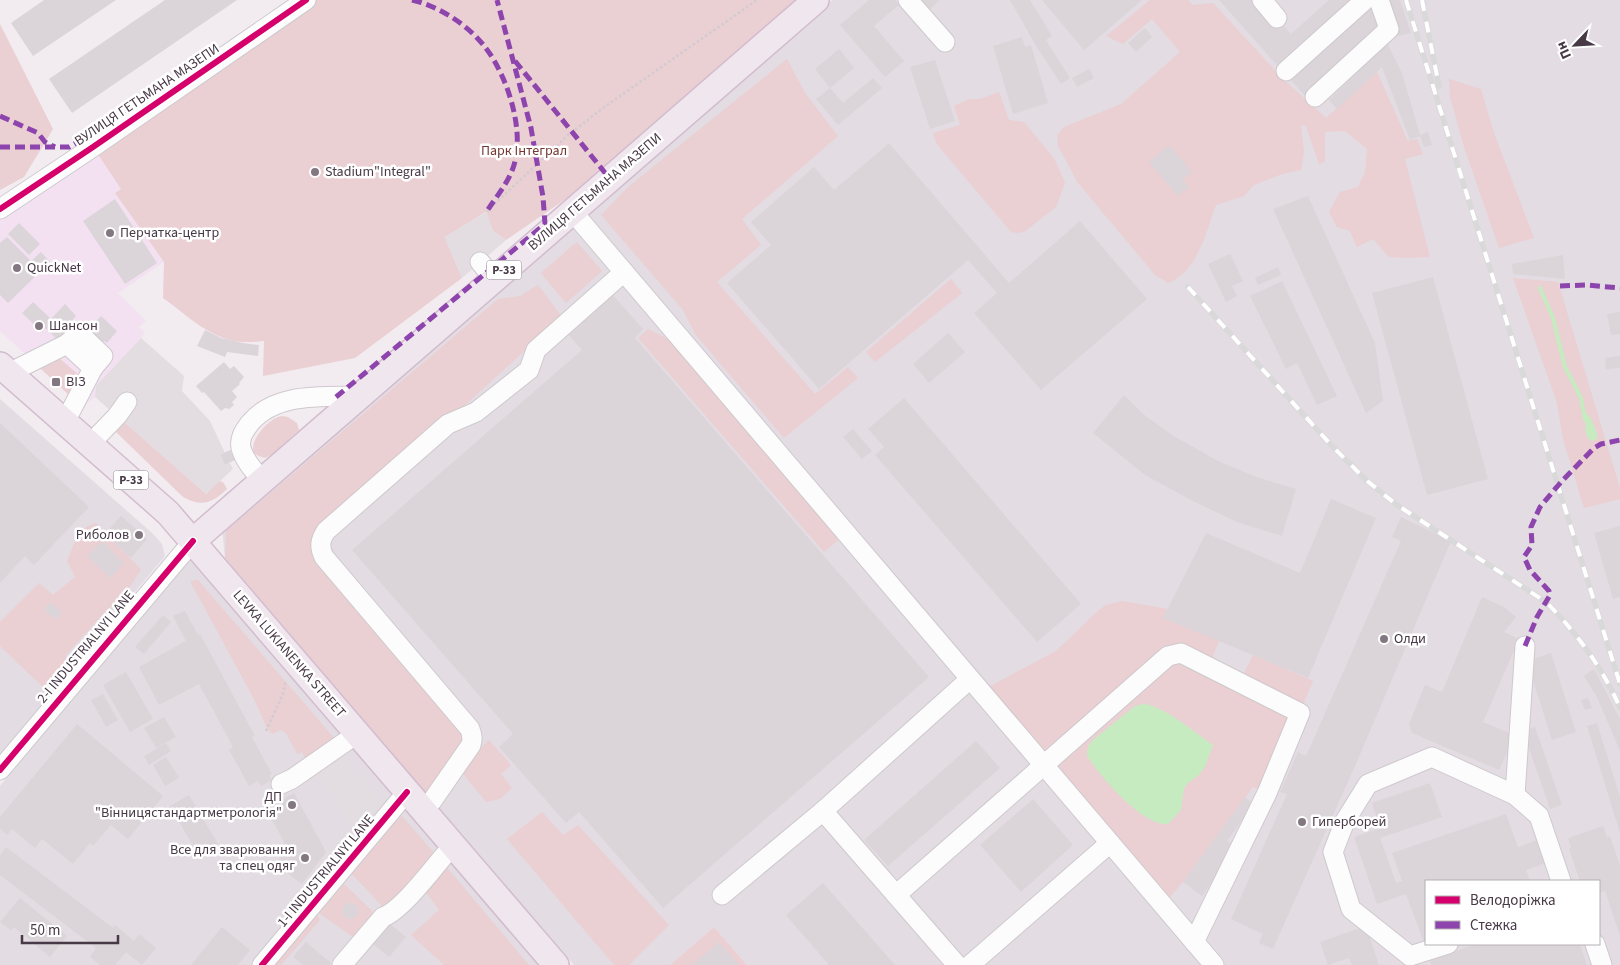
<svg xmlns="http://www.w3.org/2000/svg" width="1620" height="965" viewBox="0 0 1620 965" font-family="'Source Sans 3',sans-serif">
	<rect width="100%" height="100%" fill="#f2ecf1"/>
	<!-- commercial -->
	<polygon fill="#f3e1f2" points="93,147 121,189 115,193 164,262 118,293 146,321 139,327 145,333 97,386 95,397 83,407 0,331 0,209"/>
	<!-- industrial -->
	<g fill="#e3dce2" fill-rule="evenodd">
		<path d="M832,0H1620V965H747L714,927L670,965H574L225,558L222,528ZM1426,881H1599V944H1426Z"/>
		<polygon points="0,399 152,533 162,544 165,556 128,600 52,697 0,756"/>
		<polygon points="191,561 200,568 541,965 0,965 0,786 68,700 186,562"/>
	</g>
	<!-- green -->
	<g fill="#eacfd3">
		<path d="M306,0H806L605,172L506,240L493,231L486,212L445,237L462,278L355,358L263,376L264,341C258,342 251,342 245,342C213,342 187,315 163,298L164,262L115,193L121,189L93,147Z"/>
		<path d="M1150,0H1188L1192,5L1213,3L1284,80L1326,118L1377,72L1408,141L1417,139L1423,154L1405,159L1430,257L1407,258L1389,257L1373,239L1357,247L1350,231L1337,227L1329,212L1340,192L1358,187L1365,172L1367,149L1345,131L1325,132V162L1319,164L1306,126L1301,125L1304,152L1301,170L1282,174L1254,185L1244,196L1216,205C1206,232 1198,271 1168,283L1155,275L1078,183L1058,146L1057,135L1064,127L1121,104L1180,52L1152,19L1123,44L1106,36Z"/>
		<polygon points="0,24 53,129 24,177 0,190"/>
		<polygon points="787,59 805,93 838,136 742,219 761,245 717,282 815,394 848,367 858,378 784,438 695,334 683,310 601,215 629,186"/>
		<polygon points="1449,79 1481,89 1494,133 1534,238 1499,248 1464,147 1450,97"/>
		<polygon points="999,92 1009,120 1024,122 1054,158 1065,183 1056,207 1024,232 1018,233 1011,232 936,143 933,133 960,125 954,106 969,99 980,99"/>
		<polygon points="577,242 602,271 566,303 541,273"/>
		<polygon points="1513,278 1558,282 1620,488 1620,499 1584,508 1563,439 1557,403"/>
		<polygon points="951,279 962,293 875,362 866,352"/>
		<polygon points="538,285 562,317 326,531 320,544 470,729 432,801 225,558 226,531 498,299 520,296"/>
		<polygon points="648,329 678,344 843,536 824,552 638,338"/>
		<polygon points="58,357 81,377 71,397 39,367"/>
		<path d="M282,416L288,417L297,423L299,430C290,437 279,451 269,456C267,458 264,458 262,457C239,453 266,418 282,416Z"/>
		<path d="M121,419L206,494L219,481L223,482L227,489C211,504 202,507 183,497L115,431Z"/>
		<path d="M96,523C109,540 127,553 141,570L126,592L105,612L66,655L65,670L43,687L0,646V622L39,583L53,595L75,577L67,561C74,546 78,527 96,523Z"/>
		<polygon points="194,580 198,580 342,747 307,763 302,752 297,754 286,733 281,730 272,734 267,728 255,701 191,583 191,581"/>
		<polygon points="1122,601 1168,609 1219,641 1208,667 1240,682 1253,655 1313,681 1267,793 1253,787 1183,882 1163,905 981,691 1056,651 1099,610 1106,605"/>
		<polygon points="489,740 511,765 501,774 512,788 500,799 486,802 459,769"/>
		<polygon points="542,812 563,835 578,825 669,925 629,965 614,965 507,839"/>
		<polygon points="402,816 435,854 387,911 351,873 388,829"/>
		<polygon points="445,865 529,965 444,965 411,935 439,910 423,888"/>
		<polygon points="344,884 372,911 372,915 353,937 319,913"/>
		<polygon points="316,914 320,920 281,965 271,965"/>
		<polygon points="714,927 747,965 670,965"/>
	</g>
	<!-- parking -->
	<g fill="#e3dde2">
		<polygon points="487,212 493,231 506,240 462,278 444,237"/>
		<polygon points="141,338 184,376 182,391 210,421 225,453 220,455 225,465 230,463 233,469 206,494 95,397 96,386"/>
		<polygon points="340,753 382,801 354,835 317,768"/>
		<polygon points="336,847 345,854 313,890 305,883"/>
	</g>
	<!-- water -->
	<g fill="#c7ebc1">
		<path d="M1584,414H1588C1592,421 1598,431 1597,439L1591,441C1585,436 1585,429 1586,423L1582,419Z"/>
		<path d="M1142,704C1162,704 1195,733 1213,745L1205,767L1198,776L1189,782L1184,788L1181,810L1168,824C1143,827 1100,776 1087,756C1087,748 1088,745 1094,739L1135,706Z"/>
	</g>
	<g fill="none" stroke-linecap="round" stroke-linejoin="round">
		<!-- stream -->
		<polyline stroke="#c7ebc1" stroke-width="4" points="1540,288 1553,318 1565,367 1581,398 1584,414"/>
	</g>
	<!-- building -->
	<g fill="#dbd5da">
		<polygon points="44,0 116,0 33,56 11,23"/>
		<polygon points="165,0 237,0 72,113 49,79"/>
		<polygon points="869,0 895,0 899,5 874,26 904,61 885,77 840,25"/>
		<polygon points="915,0 940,0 926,13"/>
		<polygon points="1010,0 1030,0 1052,36 1046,40 1070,78 1061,84 1036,46"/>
		<polygon points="1042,0 1142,0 1084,50"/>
		<polygon points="1219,0 1253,0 1276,26 1280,22 1291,34 1329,0 1351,0 1277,65"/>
		<polygon points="1387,0 1400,0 1411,33 1399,36"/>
		<polygon points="1370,5 1386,25 1306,97 1291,80 1350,22"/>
		<polygon points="1145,28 1152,37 1136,52 1128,43"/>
		<polygon points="1022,37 1025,47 1031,45 1048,103 1013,114 993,46"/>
		<polygon points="1387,43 1402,73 1420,135 1428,132 1432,145 1424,147 1420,136 1410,140 1382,67 1337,109 1329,100"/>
		<polygon points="839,49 854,68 830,88 815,69"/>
		<polygon points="935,60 955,121 930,129 910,67"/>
		<polygon points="1089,69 1094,78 1077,87 1072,78"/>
		<polygon points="873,78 882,88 838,125 816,99 830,88 843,103"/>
		<polygon points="889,143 1009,283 1080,221 1147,299 1041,390 974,313 997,293 968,260 819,389 727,283 771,245 751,222 814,167 834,190"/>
		<polygon points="1169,145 1192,172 1182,180 1189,187 1178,196 1149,162"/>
		<polygon points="1308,196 1375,343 1383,401 1366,413 1273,209"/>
		<polygon points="115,199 157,263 125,284 83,221"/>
		<polygon points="19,223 40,244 29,255 8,234"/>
		<polygon points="7,237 31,261 41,252 50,262 8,303 0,295 0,243"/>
		<polygon points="1230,254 1243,281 1232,286 1237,296 1226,302 1208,264"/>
		<polygon points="1563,255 1565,279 1513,274 1512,264"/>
		<polygon points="1278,267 1281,275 1258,285 1255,278"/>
		<polygon points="1433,277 1488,479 1427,495 1372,293"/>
		<polygon points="1282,281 1337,396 1317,405 1297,363 1286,369 1250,296"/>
		<polygon points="611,293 643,329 635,338 929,677 663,908 579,812 566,823 499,747 513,734 352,550 582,350 567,333"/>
		<polygon points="33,302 51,319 65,304 76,316 71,322 74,324 67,332 70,334 54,340 56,338 45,328 42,332 22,313"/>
		<polygon points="1620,312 1620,334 1611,335 1607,314"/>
		<polygon points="101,316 117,331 107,343 104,341 80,368 69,358 93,331 90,328"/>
		<polygon points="205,330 221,338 243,343 259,345 258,356 227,352 225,357 197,346"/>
		<polygon points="948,333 965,352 929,383 913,364"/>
		<polygon points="1620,356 1620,368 1606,369 1605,358"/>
		<polygon points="224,362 230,369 234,366 244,377 239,383 240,384 232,391 237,397 232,402 234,405 229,409 225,408 221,411 204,392 202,393 196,386"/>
		<polygon points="1124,395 1143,414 1172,435 1218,461 1259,478 1296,489 1282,536 1237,522 1193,501 1145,475 1093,433"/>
		<polygon points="904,398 1081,604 1037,642 875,455 884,447 868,429"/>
		<polygon points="0,423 89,507 34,565 25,556 0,583"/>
		<polygon points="853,429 872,451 862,459 843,437"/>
		<polygon points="230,450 235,460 225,465 220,455"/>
		<polygon points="1331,499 1376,518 1308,678 1163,618 1206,533 1300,573"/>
		<polygon points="121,516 147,539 131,558 105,534"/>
		<polygon points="1401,517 1451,541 1359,757 1273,949 1259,943 1263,934 1231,919 1287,794 1280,792 1298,752 1306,756 1401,541 1392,537"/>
		<polygon points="1620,526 1620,597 1613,599 1594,533"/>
		<polygon points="102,541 124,563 110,578 87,556"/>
		<polygon points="1482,597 1504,607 1516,617 1504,632 1519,639 1483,722 1515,735 1499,770 1412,733 1409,724 1425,685 1442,692"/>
		<polygon points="51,602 62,613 55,620 44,609"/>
		<polygon points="185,611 198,635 200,634 255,736 252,737 272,774 269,775 272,780 261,786 258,781 249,786 229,750 233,747 199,684 159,705 139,667 186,641 173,616"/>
		<polygon points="163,615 171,622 144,654 135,647"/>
		<polygon points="1551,653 1576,732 1552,740 1527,661"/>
		<polygon points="1594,669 1620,719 1620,751 1597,697 1584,676"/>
		<polygon points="126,672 153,719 130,732 103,685"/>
		<polygon points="103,694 118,720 106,727 91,700"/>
		<polygon points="1588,698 1592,708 1585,710 1581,700"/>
		<polygon points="164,717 176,737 156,748 144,728"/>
		<polygon points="1597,723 1620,797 1620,833 1587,726"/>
		<polygon points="77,724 163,796 128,839 111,825 93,846 90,843 73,864 42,839 35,848 12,829 7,835 0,829 0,817"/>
		<polygon points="1535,727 1562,805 1550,809 1523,731"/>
		<polygon points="976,741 1000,768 888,866 864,840"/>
		<polygon points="166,743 171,751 149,765 144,756"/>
		<polygon points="166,757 179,778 165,786 153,765"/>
		<polygon points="1430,783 1442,817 1380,838 1396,883 1402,881 1392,853 1506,814 1518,847 1540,839 1548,862 1526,870 1530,881 1426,881 1426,942 1424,943 1406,894 1377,904 1354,837 1380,828 1372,803"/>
		<polygon points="294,793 326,852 302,884 275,864 287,848 266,808"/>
		<polygon points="189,795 218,844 199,856 170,806"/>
		<polygon points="1245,797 1254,804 1227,841 1237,848 1202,896 1183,882"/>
		<polygon points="1033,799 1073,845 1021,892 980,845"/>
		<polygon points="1603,826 1607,837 1610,836 1620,866 1620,936 1605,891 1599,893 1599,881 1580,881 1569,849 1571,848 1568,838"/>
		<polygon points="6,847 113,928 115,925 134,941 139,934 156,948 142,965 126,952 115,965 100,965 90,957 96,948 0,875 0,855"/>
		<polygon points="823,883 895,965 829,965 786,915"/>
		<polygon points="20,898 67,936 50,957 14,927 11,930 0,922"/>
		<circle cx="350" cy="911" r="8"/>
		<polygon points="389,923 406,937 389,957 372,943"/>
		<polygon points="1366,926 1379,965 1352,965 1349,958 1328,965 1320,942"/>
		<polygon points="222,927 250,950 238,965 191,965"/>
		<polygon points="306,942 331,963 329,965 303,965 293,957"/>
		<polygon points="719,942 739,965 692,965"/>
		<polygon points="1476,944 1580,944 1587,965 1431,965 1430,960"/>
	</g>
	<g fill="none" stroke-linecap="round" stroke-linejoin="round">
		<!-- minor casing -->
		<g stroke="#cec9cd" stroke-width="21">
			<g id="minor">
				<polyline points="908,0 945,42"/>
				<polyline points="1262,0 1277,18"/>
				<polyline points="1286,71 1365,0"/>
				<polyline points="1315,97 1389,29 1379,0"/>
				<polyline points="0,209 93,147 306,0"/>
				<polyline points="572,211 1214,965"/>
				<polyline points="480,262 494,279"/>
				<polyline points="67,344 79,333 103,356 93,368"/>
				<polyline points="9,373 67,344 93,368 65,422"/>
				<polyline points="90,444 117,416 127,402"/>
				<path d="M262,480C254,471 244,460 241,448C239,438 244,431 250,423C276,392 322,397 359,396"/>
				<polyline points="0,770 193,541"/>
				<polyline points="281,784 292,779 358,733"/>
				<polyline points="1515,795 1525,646"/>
				<path d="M422,809L432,801L471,745C473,739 472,735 470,729L324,557C319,547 320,540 326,531L448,424L476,412L529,370L536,350L624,272"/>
				<polyline points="823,811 957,965"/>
				<polyline points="722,895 823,811 970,679"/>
				<polyline points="896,895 1168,656 1181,653 1300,713 1267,793 1194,942"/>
				<polyline points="1448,944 1410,956 1351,909 1333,852 1345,821 1368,784 1432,757 1515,795 1539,816 1561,881"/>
				<polyline points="1595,944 1602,965"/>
				<polyline points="262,965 407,792"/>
				<path d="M342,965L383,917C403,910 438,862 453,845"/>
				<polyline points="970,965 1110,843"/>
			</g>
		</g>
		<!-- major casing -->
		<g stroke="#d2bcce" stroke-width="28">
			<g id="major">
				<polyline points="0,365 168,513 556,965"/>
				<polyline points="193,541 816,0"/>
			</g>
		</g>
		<!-- path -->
		<g stroke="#d2cbd1" stroke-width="2.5" stroke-dasharray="2.5 2.5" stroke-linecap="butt">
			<polyline points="487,211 567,136 603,108 757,0"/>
			<polyline points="266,731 283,694 286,680"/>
		</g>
		<!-- minor -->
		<use href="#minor" stroke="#fdfcfd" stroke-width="19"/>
		<!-- major -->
		<use href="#major" stroke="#f0e6ee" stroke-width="25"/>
		<!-- rail casing -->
		<g stroke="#dad9da" stroke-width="5.5">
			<g id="rail">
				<polyline points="1406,0 1620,684"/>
				<polyline points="1422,0 1439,86"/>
				<path d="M1188,287L1332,446L1366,480L1397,505L1546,602C1576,632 1603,668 1620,708"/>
			</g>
		</g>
		<!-- rail -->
		<use href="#rail" stroke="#fff" stroke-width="4" stroke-dasharray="11" stroke-linecap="butt"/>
		<!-- quiet -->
		<g stroke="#8e44ad" stroke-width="5" stroke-dasharray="10 5" stroke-linecap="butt">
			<path d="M412,0C439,6 468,25 485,47C507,75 525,130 514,165C509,182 496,197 487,211"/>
			<polyline points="515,61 610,179"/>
			<polyline points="0,116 38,133 45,142 55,147"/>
			<polyline points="0,147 69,147 88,136"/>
			<polyline points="1560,286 1586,285 1620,288"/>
			<polyline points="336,397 545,224 543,197 531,128 497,0"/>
			<polyline points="1525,646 1537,617 1550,595 1549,591 1530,570 1524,557 1532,545 1531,527 1540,507 1561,482 1594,448 1601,444 1620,440"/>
		</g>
		<!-- cycleway casing -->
		<g stroke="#fff" stroke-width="9">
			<g id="cycleway">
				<polyline points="0,209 93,147 306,0"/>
				<polyline points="0,770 193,541"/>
				<polyline points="262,965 407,792"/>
			</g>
		</g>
		<!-- cycleway -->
		<use href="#cycleway" stroke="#d6006c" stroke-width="6"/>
	</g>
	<!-- markers -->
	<g fill="#837882" stroke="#fff" stroke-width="2">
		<circle cx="315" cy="172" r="5"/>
		<circle cx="110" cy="233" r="5"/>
		<circle cx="17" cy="268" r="5"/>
		<circle cx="39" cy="326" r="5"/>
		<rect x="51" y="377" width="10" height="10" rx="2.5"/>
		<circle cx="139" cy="535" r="5"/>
		<circle cx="1384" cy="639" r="5"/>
		<circle cx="292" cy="805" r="5"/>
		<circle cx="1302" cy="822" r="5"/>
		<circle cx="305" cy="858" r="5"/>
	</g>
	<g text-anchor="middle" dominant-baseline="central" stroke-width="5" stroke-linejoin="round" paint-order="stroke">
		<!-- shield labels -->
		<g fill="#fff" stroke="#7e747e" stroke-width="1">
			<rect x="486.5" y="260.5" width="35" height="19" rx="4"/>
			<rect x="113.5" y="470.5" width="35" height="19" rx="4"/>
		</g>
		<g font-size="12" font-weight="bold" fill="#473946">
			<text x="504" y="270">Р-33</text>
			<text x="131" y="480">Р-33</text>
		</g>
		<!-- street labels -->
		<g font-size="14" fill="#473946" stroke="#fff">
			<text transform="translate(147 95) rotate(-34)">ВУЛИЦЯ ГЕТЬМАНА МАЗЕПИ</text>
			<text transform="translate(595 192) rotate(-41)">ВУЛИЦЯ ГЕТЬМАНА МАЗЕПИ</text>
			<text transform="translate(86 647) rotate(-50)">2-I INDUSTRIALNYI LANE</text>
			<text transform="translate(289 654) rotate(49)">LEVKA LUKIANENKA STREET</text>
			<text transform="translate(326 871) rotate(-50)">1-I INDUSTRIALNYI LANE</text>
		</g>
		<!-- park labels -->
		<g font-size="14" fill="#743731" stroke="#fff">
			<text x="524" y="151">Парк Інтеграл</text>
		</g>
		<!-- poi labels -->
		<g font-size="14" fill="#473946" stroke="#fff" text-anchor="start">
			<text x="325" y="172">Stadium"Integral"</text>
			<text x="120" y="233">Перчатка-центр</text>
			<text x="27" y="268">QuickNet</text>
			<text x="49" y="326">Шансон</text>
			<text x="66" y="382">ВІЗ</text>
			<text x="129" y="535" text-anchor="end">Риболов</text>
			<text x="1394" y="639">Олди</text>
			<text x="282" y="797" text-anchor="end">ДП<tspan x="282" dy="16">"Вінницястандартметрологія"</tspan></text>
			<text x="1312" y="822">Гиперборей</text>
			<text x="295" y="850" text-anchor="end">Все для зварювання<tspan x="295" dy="16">та спец одяг</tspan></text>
		</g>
	</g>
	<!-- legend -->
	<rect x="1425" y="880" width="175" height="65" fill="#ffffff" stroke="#b5b0b5"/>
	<rect x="1435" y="896" width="25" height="8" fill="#d6006c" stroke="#b5b0b5"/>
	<text x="1470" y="905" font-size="15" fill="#473946">Велодоріжка</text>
	<rect x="1435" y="921" width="25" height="8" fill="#8e44ad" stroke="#b5b0b5"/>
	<text x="1470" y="930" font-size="15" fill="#473946">Стежка</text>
	<!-- north arrow -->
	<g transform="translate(1575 45) rotate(245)" stroke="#ffffff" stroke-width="4" paint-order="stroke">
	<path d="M0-4L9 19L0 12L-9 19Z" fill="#473946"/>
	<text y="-8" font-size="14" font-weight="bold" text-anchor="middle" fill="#473946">Пн</text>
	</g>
	<!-- scale -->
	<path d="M22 935v8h96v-8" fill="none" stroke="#473946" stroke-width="2.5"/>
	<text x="30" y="935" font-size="15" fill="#473946" stroke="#ffffff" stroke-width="4" paint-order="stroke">50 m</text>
</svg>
